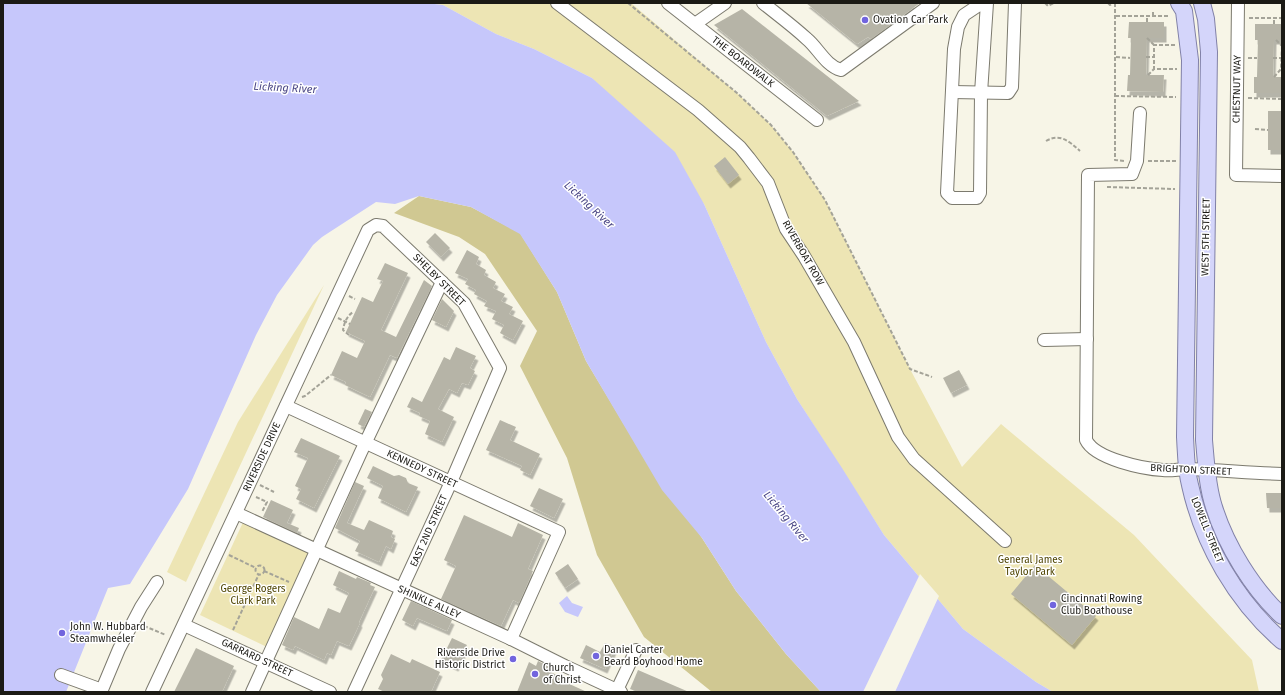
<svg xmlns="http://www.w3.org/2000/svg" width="1285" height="695" viewBox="0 0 1285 695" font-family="'Fira Sans',sans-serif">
	<defs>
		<filter id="shadow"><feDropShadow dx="2.5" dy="4.5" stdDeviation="0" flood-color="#0004"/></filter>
	</defs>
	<rect width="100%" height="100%" fill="#f7f5e7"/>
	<!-- green -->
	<g fill="#ede5b4">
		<polygon points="426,3 631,3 737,93 771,125 793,152 825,200 910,369 962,467 1001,424 1134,535 1252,660 1259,692 1053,692 1036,682 963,629 884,535 797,399 766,342 704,204 592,78 534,49 496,34 443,5"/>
		<polygon points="324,285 186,582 167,572 238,422"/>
		<polygon points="245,518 316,550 271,649 200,615"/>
	</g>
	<!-- forest -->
	<polygon fill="#d0c892" points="419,196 471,207 520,233 557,292 586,361 625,426 702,538 736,591 786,654 821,692 712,692 644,637 597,555 567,458 520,366 537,331 485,254 459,237 394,213"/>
	<!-- water -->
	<g fill="#c6c7fb">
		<polygon points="3,3 426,3 443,5 496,34 534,49 592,78 675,152 704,204 766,342 797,399 842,468 884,535 963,629 1036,682 1053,692 821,692 786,654 736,591 702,538 662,490 586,361 557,292 520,234 471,207 419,196 395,204 376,202 322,237 313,245 277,295 256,335 188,489 130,584 108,588 66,692 3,692"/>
		<polygon points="567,596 572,603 583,607 578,617 565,612 559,603"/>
	</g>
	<!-- pier -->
	<polygon fill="#f7f5e7" points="920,574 939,596 895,692 863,692"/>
	<!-- building -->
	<g fill="#b6b4a7" filter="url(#shadow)">
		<polygon points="806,3 920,3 871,39 868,37 857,44"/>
		<polygon points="742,9 859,101 827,116 714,25"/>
		<polygon points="1129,22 1164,22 1164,38 1147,38 1146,75 1164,75 1163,92 1127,91 1128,75 1130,75 1131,38 1128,38"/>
		<polygon points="1255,24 1282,24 1282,40 1274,40 1273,77 1282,77 1282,93 1254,93 1254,77 1257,77 1258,40 1255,40"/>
		<rect x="1268" y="111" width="14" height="39"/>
		<polygon points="725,157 739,175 728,184 714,166"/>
		<polygon points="435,233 450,248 441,257 426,242"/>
		<polygon points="467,250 479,257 476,264 486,270 484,275 496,282 493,288 505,294 501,301 513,307 509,314 523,321 513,340 500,333 504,325 492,319 496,311 484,306 487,301 474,294 476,290 465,284 468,279 455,273"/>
		<polygon points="385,263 408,273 381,330 396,337 424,280 432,286 397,358 390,355 370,397 345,385 346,382 331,375 342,351 357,358 365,341 346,332 362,297 373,302 383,281 377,279"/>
		<polygon points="442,299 454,311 446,327 432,320"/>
		<polygon points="456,347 476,356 470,368 475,371 468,385 462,383 457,393 449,389 438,409 454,417 442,442 425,434 430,421 419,416 420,413 407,407 412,397 422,402 444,357 450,360"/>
		<polygon points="959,370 967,385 951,393 943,378"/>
		<polygon points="365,409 372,412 364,427 358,424"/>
		<polygon points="500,420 516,427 510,440 540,454 530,475 520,470 522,466 486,450"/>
		<polygon points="301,438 340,456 314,508 296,499 301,489 295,486 308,458 294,452"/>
		<polygon points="373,466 394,476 399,475 406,478 408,483 418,487 406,512 378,498 383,486 367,478"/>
		<polygon points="355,482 364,486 347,523 364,530 369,520 393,531 391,537 395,539 391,549 386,546 379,562 355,551 360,541 335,528"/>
		<polygon points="539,488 563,499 554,518 530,506"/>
		<polygon points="1266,493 1282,493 1282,508 1267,508"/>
		<polygon points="271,500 293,510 287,523 299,528 297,533 263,517"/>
		<polygon points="464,515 512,537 518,523 543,535 528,569 533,571 519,603 513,600 501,626 441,599 456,566 444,560"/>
		<polygon points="568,564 578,579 565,588 555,573"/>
		<polygon points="1035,565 1096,616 1072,645 1011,594"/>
		<polygon points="339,571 356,579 357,577 371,583 370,585 375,587 359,622 360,623 349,646 337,641 331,655 327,653 324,660 295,646 293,650 282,645 294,617 319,629 328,608 340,613 349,593 333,585"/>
		<polygon points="411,601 452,620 447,631 417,618 413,626 402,620"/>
		<polygon points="452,638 467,645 456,667 441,660"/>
		<polygon points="605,643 615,647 605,669 580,658 586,645 600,652"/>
		<polygon points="196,648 234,666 222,692 174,692"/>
		<polygon points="391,654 410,663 412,659 440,672 431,692 385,692 378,689 383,679 381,675"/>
		<polygon points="538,661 550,667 548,671 566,679 565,682 587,692 517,692 529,662 536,666"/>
		<polygon points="638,670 689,692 638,692 630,689"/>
	</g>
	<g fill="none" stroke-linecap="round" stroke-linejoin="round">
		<!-- minor casing -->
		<g stroke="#7c7a6e" stroke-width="14">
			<g id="minor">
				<polyline points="557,3 698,110 740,147 749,158 768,183 786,229 804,256 854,342 898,437 914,459 1005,541"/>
				<polyline points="668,3 817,120"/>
				<path d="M763,3C778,15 793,26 807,39C818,48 826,66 841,70L933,3"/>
				<polyline points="982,3 964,15 958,27 954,49 947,193 952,198 977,198 980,193 981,93 987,3"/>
				<polyline points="1238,3 1236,175 1282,176"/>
				<polyline points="695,24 725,3"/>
				<polyline points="952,92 1008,93 1012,87 1015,3"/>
				<path d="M1140,113L1137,161L1132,174L1088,175L1086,440C1095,459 1144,469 1163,470C1171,471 1179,469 1188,469C1219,470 1251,473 1282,474"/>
				<polyline points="1044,340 1087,339"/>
				<polyline points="286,406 559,532 511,639"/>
				<polyline points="236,513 511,639 565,666 621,692"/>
				<polyline points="184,625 330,692"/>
				<polyline points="61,675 102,690"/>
				<polyline points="101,692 119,649 141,607 157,582"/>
				<polyline points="152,692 368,230 376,225 383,226 464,303 500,368 451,482 354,692"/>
				<polyline points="252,692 361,452 442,282"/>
				<polyline points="616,692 636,650"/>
			</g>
		</g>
		<!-- major casing -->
		<g stroke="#8181a7" stroke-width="18">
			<g id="major">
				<path d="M1179,3L1184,11L1190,60L1185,437C1186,453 1186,470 1190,485C1203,544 1236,601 1282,641"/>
				<path d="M1202,3L1206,19L1209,52L1204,440C1206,462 1207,486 1214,507C1226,546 1253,589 1282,616"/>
			</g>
		</g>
		<!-- path -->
		<g stroke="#a4a398" stroke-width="2" stroke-dasharray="4 2" stroke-linecap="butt">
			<polyline points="628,3 737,93 771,125 793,152 825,200 910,369 932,377"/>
			<polyline points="1045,3 1048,6 1054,3"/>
			<polyline points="1108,3 1110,5 1113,3"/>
			<polyline points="1115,3 1115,160 1125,161"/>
			<polyline points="1116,16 1170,16"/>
			<polyline points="1153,16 1153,12"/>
			<polyline points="1249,18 1282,18"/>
			<polyline points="1147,22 1147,16"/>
			<polyline points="1274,24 1274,18"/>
			<polyline points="1147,38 1154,45"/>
			<polyline points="1276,40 1282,46"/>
			<polyline points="1175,45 1154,45 1154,69 1177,69"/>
			<polyline points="1116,57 1130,58"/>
			<polyline points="1146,57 1154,57"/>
			<polyline points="1248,58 1257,58"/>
			<polyline points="1273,58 1282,58"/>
			<polyline points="1148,75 1154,69"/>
			<polyline points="1274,77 1281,69 1282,46"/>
			<polyline points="1115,96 1176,97"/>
			<polyline points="1248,98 1282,99"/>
			<polyline points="1255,129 1268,130"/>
			<path d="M1046,141C1060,133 1069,141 1080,151"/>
			<polyline points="1148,161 1176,161"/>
			<polyline points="1107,187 1175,189"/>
			<polyline points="349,296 355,299"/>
			<polyline points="338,318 350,324"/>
			<path d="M349,335L343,330C344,323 347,316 353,312"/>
			<polyline points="302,397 305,396 331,375"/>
			<polyline points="260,485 274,492"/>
			<polyline points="256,497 267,502 262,512"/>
			<polyline points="229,555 256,568"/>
			<circle cx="260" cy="570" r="4.5"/>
			<polyline points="264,571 289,582"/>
			<polyline points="144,626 166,635"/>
			<polyline points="233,630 259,574"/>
		</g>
		<!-- minor -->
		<use href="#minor" stroke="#fff" stroke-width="12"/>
		<!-- major -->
		<use href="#major" stroke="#d4d5fa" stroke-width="16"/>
	</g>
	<!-- markers -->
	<g fill="#7164de" stroke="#fff" stroke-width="1.5">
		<circle cx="865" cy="20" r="4"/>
		<circle cx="1053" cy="605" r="4"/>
		<circle cx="62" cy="633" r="4"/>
		<circle cx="596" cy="656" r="4"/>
		<circle cx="513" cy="659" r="4"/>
		<circle cx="535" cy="674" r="4"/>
	</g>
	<g text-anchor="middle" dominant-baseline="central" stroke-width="3" stroke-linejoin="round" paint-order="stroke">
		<!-- poi labels -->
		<g font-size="10" fill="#1b1a15" stroke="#fff" text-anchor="start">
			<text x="873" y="20">Ovation Car Park</text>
			<text x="1061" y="599">Cincinnati Rowing<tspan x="1061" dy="12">Club Boathouse</tspan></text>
			<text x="70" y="627">John W. Hubbard<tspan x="70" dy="12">Steamwheeler</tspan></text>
			<text x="604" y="650">Daniel Carter<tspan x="604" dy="12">Beard Boyhood Home</tspan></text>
			<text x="505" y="653" text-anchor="end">Riverside Drive<tspan x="505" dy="12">Historic District</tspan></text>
			<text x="543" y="668">Church<tspan x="543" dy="12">of Christ</tspan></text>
		</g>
		<!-- street labels -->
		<g font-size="10" fill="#1b1a15" stroke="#fff">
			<text transform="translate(743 62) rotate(38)">THE BOARDWALK</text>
			<text transform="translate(1237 89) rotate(-89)">CHESTNUT WAY</text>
			<text transform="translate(1206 237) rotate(-89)">WEST 5TH STREET</text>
			<text transform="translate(803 253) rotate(60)">RIVERBOAT ROW</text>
			<text transform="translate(439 280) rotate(45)">SHELBY STREET</text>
			<text transform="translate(262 457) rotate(-65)">RIVERSIDE DRIVE</text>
			<text transform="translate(422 469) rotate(25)">KENNEDY STREET</text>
			<text transform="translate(1191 470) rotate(3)">BRIGHTON STREET</text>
			<text transform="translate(1207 530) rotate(68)">LOWELL STREET</text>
			<text transform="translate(429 531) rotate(-66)">EAST 2ND STREET</text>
			<text transform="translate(429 602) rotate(24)">SHINKLE ALLEY</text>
			<text transform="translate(257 658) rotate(25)">GARRARD STREET</text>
		</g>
		<!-- park labels -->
		<g font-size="10" fill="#4e4400" stroke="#fff">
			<text x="1030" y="560">General James<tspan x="1030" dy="12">Taylor Park</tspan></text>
			<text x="253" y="589">George Rogers<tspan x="253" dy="12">Clark Park</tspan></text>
		</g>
		<!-- water labels -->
		<g font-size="11" font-style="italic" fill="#4b4786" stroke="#fff">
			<text transform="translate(285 88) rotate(3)">Licking River</text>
			<text transform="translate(589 205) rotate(43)">Licking River</text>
			<text transform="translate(786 517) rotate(50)">Licking River</text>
		</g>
	</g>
	<!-- border -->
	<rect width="1285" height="695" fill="none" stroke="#1b1a15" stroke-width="8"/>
</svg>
